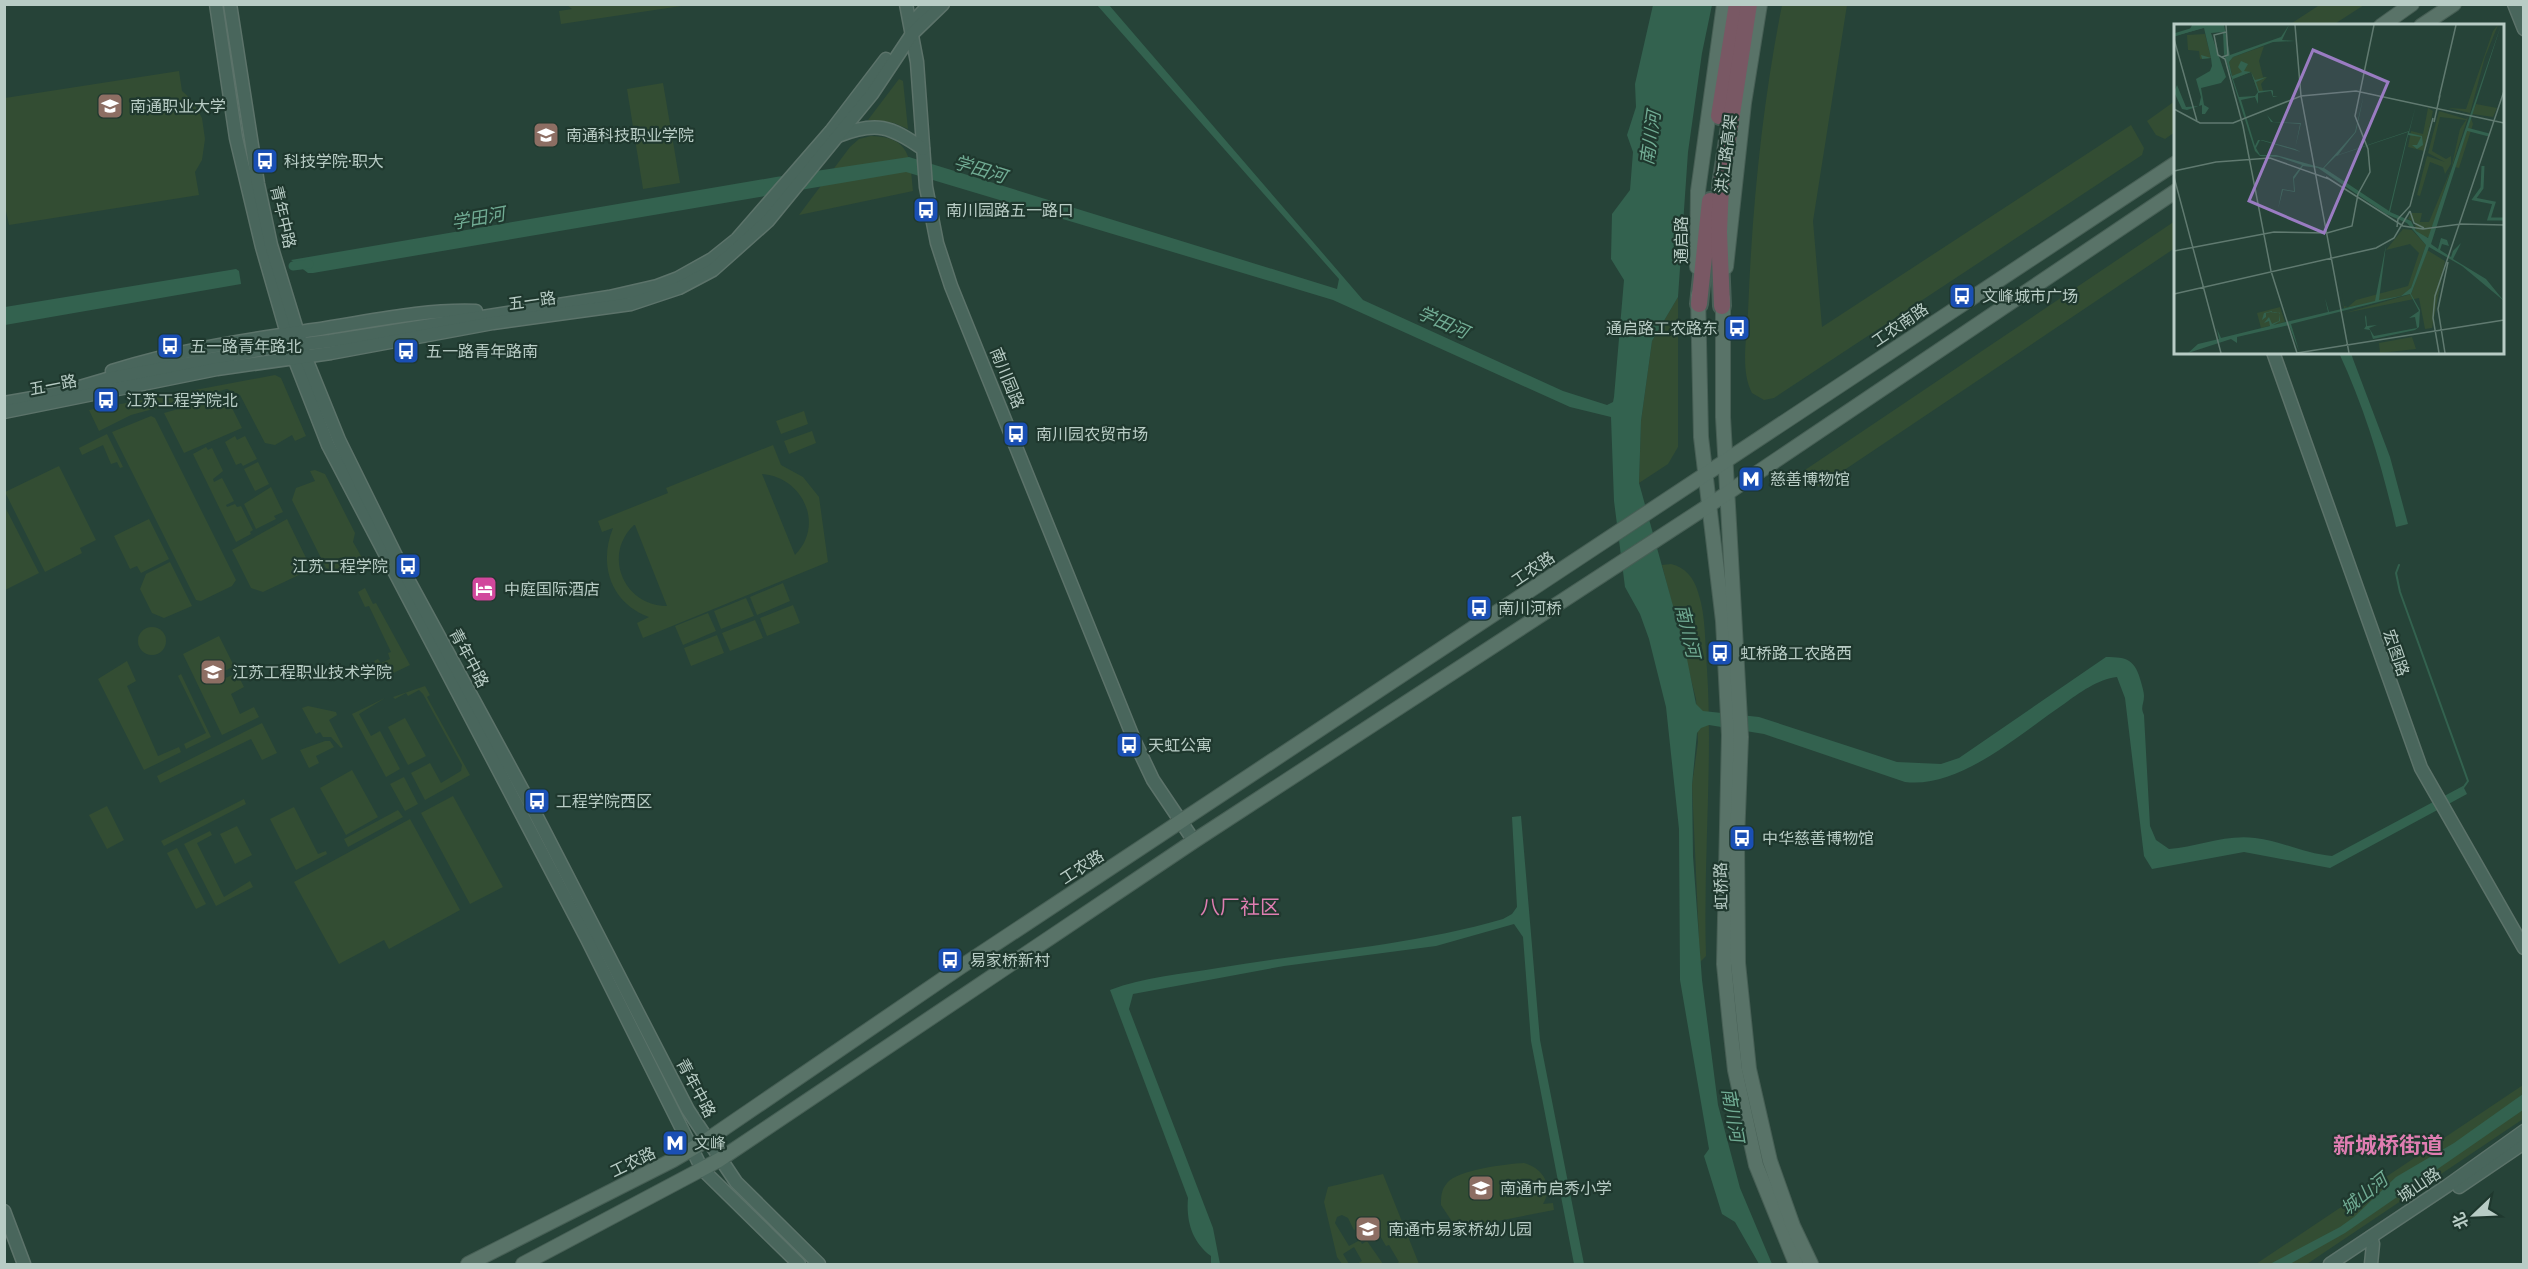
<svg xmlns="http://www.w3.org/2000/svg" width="2528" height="1269" viewBox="0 0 2528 1269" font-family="'Public Sans','Noto Sans SC',sans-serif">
	<rect width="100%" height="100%" fill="#264338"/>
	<!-- green -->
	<g fill="#334d33" fill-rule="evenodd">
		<polygon points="2321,4 2364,4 2364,5 2333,25 2289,25"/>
		<polygon points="567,5 688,5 561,24 559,11 572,9"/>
		<path d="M1782,5H1847L1813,221L1822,327L2131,125L2144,148L2142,155L1774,398L1764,400L1752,393C1740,370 1747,337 1748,312C1752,209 1762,106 1782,5Z"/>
		<polygon points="179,71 182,91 192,100 202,118 205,139 202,160 195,172 199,195 9,225 4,202 5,98"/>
		<polygon points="899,79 903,81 908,129 894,123 868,120"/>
		<polygon points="663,83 680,183 643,189 627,89"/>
		<polygon points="2175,101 2175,132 2165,139 2156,135 2147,121"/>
		<path d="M871,136C911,137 910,158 913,191L799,215L850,147L859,139Z"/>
		<polygon points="2175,221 2175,248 1819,487 1802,472"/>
		<polygon points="1678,297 1678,447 1668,464 1639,483 1641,421 1652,341"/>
		<polygon points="275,375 281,378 306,436 295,441 292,435 275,445 265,443 240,395 227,389 131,415 99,431 89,410"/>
		<polygon points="217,398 229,402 242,428 184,453 164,413"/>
		<polygon points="804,411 808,424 781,434 776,421"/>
		<polygon points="151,416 155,418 236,580 232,586 201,601 196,600 112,432"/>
		<polygon points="812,431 816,443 789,454 784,441"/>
		<polygon points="107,434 123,467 120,468 117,462 111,464 103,445 82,455 79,448"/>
		<polygon points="235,436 237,440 245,436 257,459 243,466 241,463 236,465 225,442"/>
		<path d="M773,445L781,465L803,477L819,497L828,562L643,638L637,623L649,617C611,603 598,565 613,528L602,532L598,521L668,493L666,488ZM762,474C803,477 825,525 795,555ZM634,525H635L667,606C624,606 602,555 634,525Z"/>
		<polygon points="206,447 208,450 212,448 223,471 213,479 214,482 222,478 234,501 226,505 227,507 235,504 237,507 241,506 253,530 250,532 251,534 236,542 193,454"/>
		<polygon points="258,462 269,484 255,491 244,469"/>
		<polygon points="59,466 96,540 80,548 82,553 45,572 5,492"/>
		<path d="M315,470L325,474L355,533L353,542L365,563C351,570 340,579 326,568L292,500L296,488L315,481L310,471Z"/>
		<polygon points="271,487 283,512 274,516 276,519 256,529 244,504"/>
		<polygon points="4,505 39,573 5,590 4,590"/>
		<polygon points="149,519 169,559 141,573 137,566 130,569 114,536"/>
		<polygon points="287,519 307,560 303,573 263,592 251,588 232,550"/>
		<polygon points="170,562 192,606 164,618 152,613 140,589 146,574"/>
		<path d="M1671,564C1685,567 1694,578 1698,592C1706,615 1705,645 1707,669C1713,764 1703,860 1706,956L1700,962L1692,785L1698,742L1696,699L1662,565Z"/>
		<polygon points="783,583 790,601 757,615 750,597"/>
		<polygon points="365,588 373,604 376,603 410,665 383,678 374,661 378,659 381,663 390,659 388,653 391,652 369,606 365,607 358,592"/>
		<polygon points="746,598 754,616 721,629 714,611"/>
		<polygon points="793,605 800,623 767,636 760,618"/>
		<polygon points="708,613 716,631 683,645 675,626"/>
		<polygon points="755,620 763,638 730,651 722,633"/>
		<circle cx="152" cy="641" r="14"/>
		<polygon points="717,635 724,653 691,666 684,648"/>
		<polygon points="219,636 234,666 221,673 223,679 237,673 244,687 231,694 240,714 254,707 259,717 222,735 183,654"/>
		<polygon points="127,661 136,681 127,686 158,756 179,747 181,752 144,770 98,679"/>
		<polygon points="181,674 211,737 186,749 184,744 206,733 178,676"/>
		<polygon points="425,686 430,695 427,697 470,775 425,800 411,773 430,763 441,783 461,771 462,765 423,694 419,690 408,696 406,693 395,699 393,697"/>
		<polygon points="385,698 359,714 371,736 380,731 400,769 386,777 352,714"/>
		<polygon points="308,706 336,712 337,715 329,720 343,747 341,748 331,737 323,737 320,732 316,734 302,708"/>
		<polygon points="405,718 426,756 408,765 388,727"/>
		<polygon points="262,723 277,753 262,760 251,739 160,783 157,776"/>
		<polygon points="325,741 330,741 334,747 316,756 319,763 309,768 300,750"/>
		<polygon points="352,770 378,817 346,835 320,788"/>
		<polygon points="404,777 418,804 405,811 390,784"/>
		<polygon points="453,796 503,887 470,904 421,813"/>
		<polygon points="244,799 246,804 164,846 161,841"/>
		<polygon points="107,806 124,840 107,849 89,815"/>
		<polygon points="294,807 318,854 326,851 327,854 296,870 270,819"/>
		<polygon points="398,810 403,817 348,847 344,839"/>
		<polygon points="410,819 460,910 389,949 384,940 339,964 294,882"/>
		<polygon points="237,826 252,855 235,864 220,834"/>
		<polygon points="210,831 212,835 197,843 224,897 250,881 253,887 216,906 184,844"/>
		<polygon points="177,848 206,904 196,909 167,853"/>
		<polygon points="2523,1085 2523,1119 2307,1264 2256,1264"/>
		<path d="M1524,1163C1543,1168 1554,1186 1543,1204L1553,1203L1554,1210L1441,1232L1439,1226L1453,1223L1441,1205C1441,1197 1441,1190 1447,1183C1457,1170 1506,1164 1524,1163Z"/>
		<polygon points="1383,1174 1419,1264 1396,1264 1399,1262 1389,1245 1386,1246 1379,1234 1376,1236 1368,1221 1354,1230 1348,1218 1342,1215 1337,1217 1335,1223 1349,1246 1360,1240 1362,1244 1367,1241 1383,1264 1357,1264 1362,1261 1354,1247 1343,1254 1349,1264 1342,1264 1337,1257 1324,1202 1328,1187"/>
	</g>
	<!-- water -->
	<g fill="#33624f">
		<path d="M1097,5H1109L1363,300L1563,391L1607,405L1613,402L1614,397L1624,280L1611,259L1612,214L1630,190L1633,152L1627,135L1636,107L1635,84L1653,5H1712L1702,53L1688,152L1678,297L1652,341L1641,421L1639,483L1685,649L1696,704L1703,711L1759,717L1897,762L1941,764L1959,758L2106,657C2128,657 2135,660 2141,682C2142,686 2144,692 2144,696C2144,704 2140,707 2144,715L2150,826L2156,840L2169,849C2197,847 2226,834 2255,838C2281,841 2306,854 2332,856L2463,786L2467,794L2330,868L2244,852L2152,869L2144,856L2125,698L2117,677C2098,679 2079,693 2064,704C2021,733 1960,789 1905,782L1764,734L1709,725L1701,728L1697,733L1692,785L1693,856L1702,980L1718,1105L1740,1188L1772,1264H1759L1735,1222L1722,1214L1704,1156L1709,1149L1680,980L1679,829L1666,707L1649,639L1640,614L1625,587L1614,501L1611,417L1570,407L1333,300L906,172L313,273H308L291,260L776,177L909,157L1337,289L1339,279Z"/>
		<polygon points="236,269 239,271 241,284 5,325 5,307"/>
		<path d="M2339,353H2351L2353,359L2390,457L2408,524L2396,527C2382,466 2365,409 2339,353Z"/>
		<path d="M1521,816L1540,1040L1584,1264H1574L1531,1041L1523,937L1514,924L1436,946L1284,966L1133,994L1129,1009L1213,1228L1220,1264H1211V1256C1192,1242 1186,1221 1188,1198L1110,990C1144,977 1181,974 1218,968C1312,952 1410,946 1503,919L1512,914L1517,907L1512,817Z"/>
		<polygon points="2523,1094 2523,1110 2345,1233 2290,1264 2270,1264 2340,1227 2354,1217 2396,1177 2454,1143"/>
	</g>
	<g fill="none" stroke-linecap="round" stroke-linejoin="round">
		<!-- stream -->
		<polyline stroke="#33624f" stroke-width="2" points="2399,565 2396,573 2400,592 2468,781 2463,788"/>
		<!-- canal -->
		<polyline stroke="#33624f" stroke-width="9" points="293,266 309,264"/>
		<!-- secondary casing -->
		<g stroke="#5c736a" stroke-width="15">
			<g id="secondary">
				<polyline points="216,4 236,138 262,247 294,358 328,445 587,939 702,1169 799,1264"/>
				<polyline points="230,4 258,184 271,245 305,356 339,440 403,570 535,813 688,1110 736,1182 819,1264"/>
				<polyline points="906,4 917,62 926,187 937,243 951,286 1135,742 1153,780 1194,841"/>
				<polyline points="2514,4 2524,29"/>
				<polyline points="912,23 930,4"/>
				<path d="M838,136C876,121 891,126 923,149"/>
				<polyline points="2273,352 2421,768 2524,948"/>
				<path d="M112,371C177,350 247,340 313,330C368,322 421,309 476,311"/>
				<polyline points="4,403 56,394 107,379 264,349 330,341 609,297 657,286 678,278 712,259 737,239 831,131 886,59"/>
				<polyline points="4,412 217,369 331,353 493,323 631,304 679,288 713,270 768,221 872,94 912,34 943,4"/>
				<polyline points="2459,1187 2524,1143"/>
				<polyline points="4,1211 24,1264"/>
				<polyline points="2371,1237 2373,1244 2371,1264"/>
				<polyline points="2330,1264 2447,1186 2524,1131"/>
			</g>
		</g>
		<!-- primary casing -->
		<g stroke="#475f55" stroke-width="16">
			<g id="primary">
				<polyline points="2381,26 2412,4"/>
				<polyline points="2421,26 2454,4"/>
				<polyline points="1697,267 1698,191 1724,4"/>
				<polyline points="1726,267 1744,103 1760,4"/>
				<polyline points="1698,295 1701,437 1723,621 1729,735 1724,964 1730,1025 1735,1070 1756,1165 1796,1264"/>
				<polyline points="1723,298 1723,417 1741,737 1737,839 1738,963 1749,1069 1770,1161 1793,1226 1811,1264"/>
				<polyline points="468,1264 673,1160 707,1140 959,968 2176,163"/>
				<polyline points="523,1264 719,1160 1194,841 1708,506 2176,191"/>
			</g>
		</g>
		<!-- highway casing -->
		<g stroke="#486057" stroke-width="20">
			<g id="highway">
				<polyline points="1719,116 1737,4"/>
				<polyline points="1699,304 1710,201"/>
				<polyline points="1722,306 1719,232 1721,185 1749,4"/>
			</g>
		</g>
		<!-- secondary -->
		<use href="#secondary" stroke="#49665c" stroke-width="12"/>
		<!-- primary -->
		<use href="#primary" stroke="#597368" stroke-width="14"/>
		<!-- highway -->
		<use href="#highway" stroke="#795864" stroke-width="16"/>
	</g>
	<!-- icons -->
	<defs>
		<g id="university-square" transform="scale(1.35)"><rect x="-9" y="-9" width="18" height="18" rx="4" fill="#8d6e63" stroke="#1f382e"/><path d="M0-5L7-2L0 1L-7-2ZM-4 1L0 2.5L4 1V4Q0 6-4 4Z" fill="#fff"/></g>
		<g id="bus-square" transform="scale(1.35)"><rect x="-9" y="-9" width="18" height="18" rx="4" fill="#1a4fb4" stroke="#1f382e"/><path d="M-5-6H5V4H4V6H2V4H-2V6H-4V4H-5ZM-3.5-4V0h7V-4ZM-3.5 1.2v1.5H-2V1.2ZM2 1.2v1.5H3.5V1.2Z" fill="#fff"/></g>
		<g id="metro-square" transform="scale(1.35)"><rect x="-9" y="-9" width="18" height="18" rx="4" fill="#1a4fb4" stroke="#1f382e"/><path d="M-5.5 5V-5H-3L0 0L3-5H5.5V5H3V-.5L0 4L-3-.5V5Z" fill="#fff"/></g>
		<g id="hotel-square" transform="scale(1.35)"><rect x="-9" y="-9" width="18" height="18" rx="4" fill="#d1479c" stroke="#1f382e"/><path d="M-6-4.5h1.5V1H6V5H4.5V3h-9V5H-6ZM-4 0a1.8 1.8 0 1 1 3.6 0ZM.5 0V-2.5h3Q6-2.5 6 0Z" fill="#fff"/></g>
		<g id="school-square" transform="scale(1.35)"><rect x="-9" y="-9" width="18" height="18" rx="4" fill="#8d6e63" stroke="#1f382e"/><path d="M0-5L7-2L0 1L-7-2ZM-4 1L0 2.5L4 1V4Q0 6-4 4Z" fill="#fff"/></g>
	</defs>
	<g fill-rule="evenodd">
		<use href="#university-square" x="110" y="106"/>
		<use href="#university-square" x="546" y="135"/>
		<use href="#bus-square" x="265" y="161"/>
		<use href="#bus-square" x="926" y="210"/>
		<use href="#bus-square" x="1962" y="296"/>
		<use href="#bus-square" x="1737" y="328"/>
		<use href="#bus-square" x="170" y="346"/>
		<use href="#bus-square" x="406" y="351"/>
		<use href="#bus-square" x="106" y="400"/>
		<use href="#bus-square" x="1016" y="434"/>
		<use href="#metro-square" x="1751" y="479"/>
		<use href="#bus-square" x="408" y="566"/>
		<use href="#hotel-square" x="484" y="589"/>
		<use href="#bus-square" x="1479" y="608"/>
		<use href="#bus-square" x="1720" y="653"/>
		<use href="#university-square" x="213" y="672"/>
		<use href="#bus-square" x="1129" y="745"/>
		<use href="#bus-square" x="537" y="801"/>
		<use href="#bus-square" x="1742" y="838"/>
		<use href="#bus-square" x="950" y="960"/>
		<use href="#metro-square" x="675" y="1143"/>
		<use href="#school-square" x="1481" y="1188"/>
		<use href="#school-square" x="1368" y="1229"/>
	</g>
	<g text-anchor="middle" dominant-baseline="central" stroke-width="4.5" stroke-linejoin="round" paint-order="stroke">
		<!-- poi labels -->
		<g font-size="16" fill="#b8ccc5" stroke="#1f382e" text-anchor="start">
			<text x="130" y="106">南通职业大学</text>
			<text x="566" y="135">南通科技职业学院</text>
			<text x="284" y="161">科技学院·职大</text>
			<text x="946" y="210">南川园路五一路口</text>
			<text x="1982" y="296">文峰城市广场</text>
			<text x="1718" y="328" text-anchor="end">通启路工农路东</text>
			<text x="190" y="346">五一路青年路北</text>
			<text x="426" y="351">五一路青年路南</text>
			<text x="126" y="400">江苏工程学院北</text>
			<text x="1036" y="434">南川园农贸市场</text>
			<text x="1770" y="479">慈善博物馆</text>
			<text x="388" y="566" text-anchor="end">江苏工程学院</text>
			<text x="504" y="589">中庭国际酒店</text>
			<text x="1498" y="608">南川河桥</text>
			<text x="1740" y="653">虹桥路工农路西</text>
			<text x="232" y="672">江苏工程职业技术学院</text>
			<text x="1148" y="745">天虹公寓</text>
			<text x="556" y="801">工程学院西区</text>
			<text x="1762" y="838">中华慈善博物馆</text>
			<text x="970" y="960">易家桥新村</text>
			<text x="694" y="1143">文峰</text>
			<text x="1500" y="1188">南通市启秀小学</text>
			<text x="1388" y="1229">南通市易家桥幼儿园</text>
		</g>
		<!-- street labels -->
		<g font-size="16" fill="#b8ccc5" stroke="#1f382e">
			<text transform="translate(1726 154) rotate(-83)">洪江路高架</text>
			<text transform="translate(283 217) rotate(77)">青年中路</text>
			<text transform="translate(1681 240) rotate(-90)">通启路</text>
			<text transform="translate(532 301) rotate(-8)">五一路</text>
			<text transform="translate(1900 325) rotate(-34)">工农南路</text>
			<text transform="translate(1007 378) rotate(68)">南川园路</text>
			<text transform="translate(53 385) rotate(-11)">五一路</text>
			<text transform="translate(1533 569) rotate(-34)">工农路</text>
			<text transform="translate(2396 653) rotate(71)">宏图路</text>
			<text transform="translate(469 658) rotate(62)">青年中路</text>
			<text transform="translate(1082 867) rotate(-33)">工农路</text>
			<text transform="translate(1721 886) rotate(-91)">虹桥路</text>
			<text transform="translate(696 1088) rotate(62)">青年中路</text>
			<text transform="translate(633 1162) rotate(-26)">工农路</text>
			<text transform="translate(2419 1185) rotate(-34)">城山路</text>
		</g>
		<!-- water labels -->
		<g font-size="18" font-style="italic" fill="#71ac94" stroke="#1f382e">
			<text transform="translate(1650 138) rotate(-82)">南川河</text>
			<text transform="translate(980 169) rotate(17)">学田河</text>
			<text transform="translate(478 218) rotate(-10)">学田河</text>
			<text transform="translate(1443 322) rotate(24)">学田河</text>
			<text transform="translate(1688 631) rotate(77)">南川河</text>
			<text transform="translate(1733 1115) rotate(80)">南川河</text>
			<text transform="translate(2364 1194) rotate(-39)">城山河</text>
		</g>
		<!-- quarter labels -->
		<g font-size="20" fill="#df7eb2" stroke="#1f382e">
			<text x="1240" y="907">八厂社区</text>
		</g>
		<!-- district labels -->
		<g font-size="22" font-weight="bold" fill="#df7eb2" stroke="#1f382e">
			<text x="2388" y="1145">新城桥街道</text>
		</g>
	</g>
	<!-- overview -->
	<g transform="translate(2174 24)">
		<rect width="330" height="330" fill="#264338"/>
		<path d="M324,1L311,33L296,89L274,84L292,85L319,7ZM31,10L37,34L26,35L25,27L14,26L13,11ZM90,22L85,37L89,53H93L87,60L89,67L84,68L77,48L59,55L55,38L59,33ZM302,80L323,84L319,93L298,90ZM254,84L259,87L250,127L234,123L237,107L249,110ZM265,87L292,95L294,93L255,213L250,214L242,208L241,198L234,195L237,189H248L246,198H255L277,145L286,105L292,96L266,93L258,127L272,135L277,132V140L271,150L269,143L256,138L246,172L243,171L253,132L271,138L254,129ZM297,94L299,100L285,144L281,143ZM229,205L238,206L252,221L237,265L227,272L171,284H170L168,269L170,282L174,283L182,276L234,262L245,229L236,220L212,226ZM253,226L271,237L258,304L251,305L245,274L171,289L237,270ZM106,283L111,298L87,304L83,289ZM238,313L242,325L206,329L205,319Z" fill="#334d33"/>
		<path d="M18,1H50L56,31L107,13L115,1L108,16L121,17L99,18L59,33L55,38L58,52L68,48L64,43L67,37L74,40L70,47L77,48L81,56L93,53L82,58L85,67L98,66L99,67V72L104,73H99L97,67L84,69V80L81,73L67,76L81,122L84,116H88L121,125L126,100L97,98L93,91L99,98L127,99L121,125L127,128L86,116L82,124L86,131H102L149,144L181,108L190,70L182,108L164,131L235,107L242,81L235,109L248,112L249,121L243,125L238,121H243L247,113L234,111L216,188L237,197L242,207L254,214L327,1L257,220L264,225L267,214L273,216L275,222L268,220L266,226L277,233L279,227L287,219L279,235L312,255L330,277L288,242L255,223L237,270L246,286L245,303L241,306L199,315L196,306L190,305L192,302L191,293L192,291L193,302L203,301L195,304L200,312L243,304L241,293L235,294L245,287L236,270L117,300L125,327L115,301L63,313V319L57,315L14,329L24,320L45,315L43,305L47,314L96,302L95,297L90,299L95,293L98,300L100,299L105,297L106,290L104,288L99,289L97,288L92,289V293L88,296L90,289L98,287V289L101,288L102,289L104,288L106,289V297L99,301L154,288L151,274L155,288L201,277L212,221L205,276L227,272L237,264L252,221L233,199L212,190L144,144L129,142L120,155L121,168L109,166L104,185L108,165L120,167L119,153L128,141L105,133L86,132L81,127L50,30L49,8L37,9L52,53L47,59L27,64L30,81L35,84L31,90H28V81L13,86L8,85L0,68L3,61L12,83L25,82L27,73L22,55L36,47L38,42L37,34L28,35L27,31L37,34L30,4L0,12L16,5ZM77,48L84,68L81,72L65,73L59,55ZM234,108L215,187L150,144L162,132Z" fill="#33624f" fill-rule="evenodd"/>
		<path fill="none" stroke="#33624f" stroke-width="3" d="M0,11L33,1M292,105L315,111M309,142L308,164L300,175L320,179L315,195H330"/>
		<path fill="none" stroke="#607a70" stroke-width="1.5" d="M121,1L127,72L175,329M52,8L40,11L44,31L51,35L69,102L97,247L123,329M0,15L23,97M48,33L54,31L52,1M265,74L282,1M0,85L26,99H59L127,72L182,67L330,99M260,98L266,71M0,147L42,138L96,134L155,155M0,153L47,329M152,153L229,202L249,205L287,200L330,201M236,187L240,199L250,204M223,203L224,195L236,182L259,94M0,227L100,208L153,209L178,202L184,170L196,148L194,125L181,92L200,1M0,270L202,224L220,214L236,187M123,329L330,296M265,329L259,294L261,272L330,67M271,329L264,285L274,238"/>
		<path fill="#9a7cc2" fill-opacity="0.15" stroke="#9a7cc2" stroke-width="3" d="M139,26L214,58L150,209L75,177Z"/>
		<rect width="330" height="330" fill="none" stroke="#b8ccc5" stroke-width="3"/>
	</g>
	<!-- border -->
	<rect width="2528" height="1269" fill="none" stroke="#b8ccc5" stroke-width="12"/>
	<!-- north arrow -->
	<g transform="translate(2474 1215) rotate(247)" stroke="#1f382e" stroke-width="4.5" paint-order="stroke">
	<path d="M0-4.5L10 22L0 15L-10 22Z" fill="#b8ccc5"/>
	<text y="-9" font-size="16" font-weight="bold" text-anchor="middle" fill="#b8ccc5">北</text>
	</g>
</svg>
